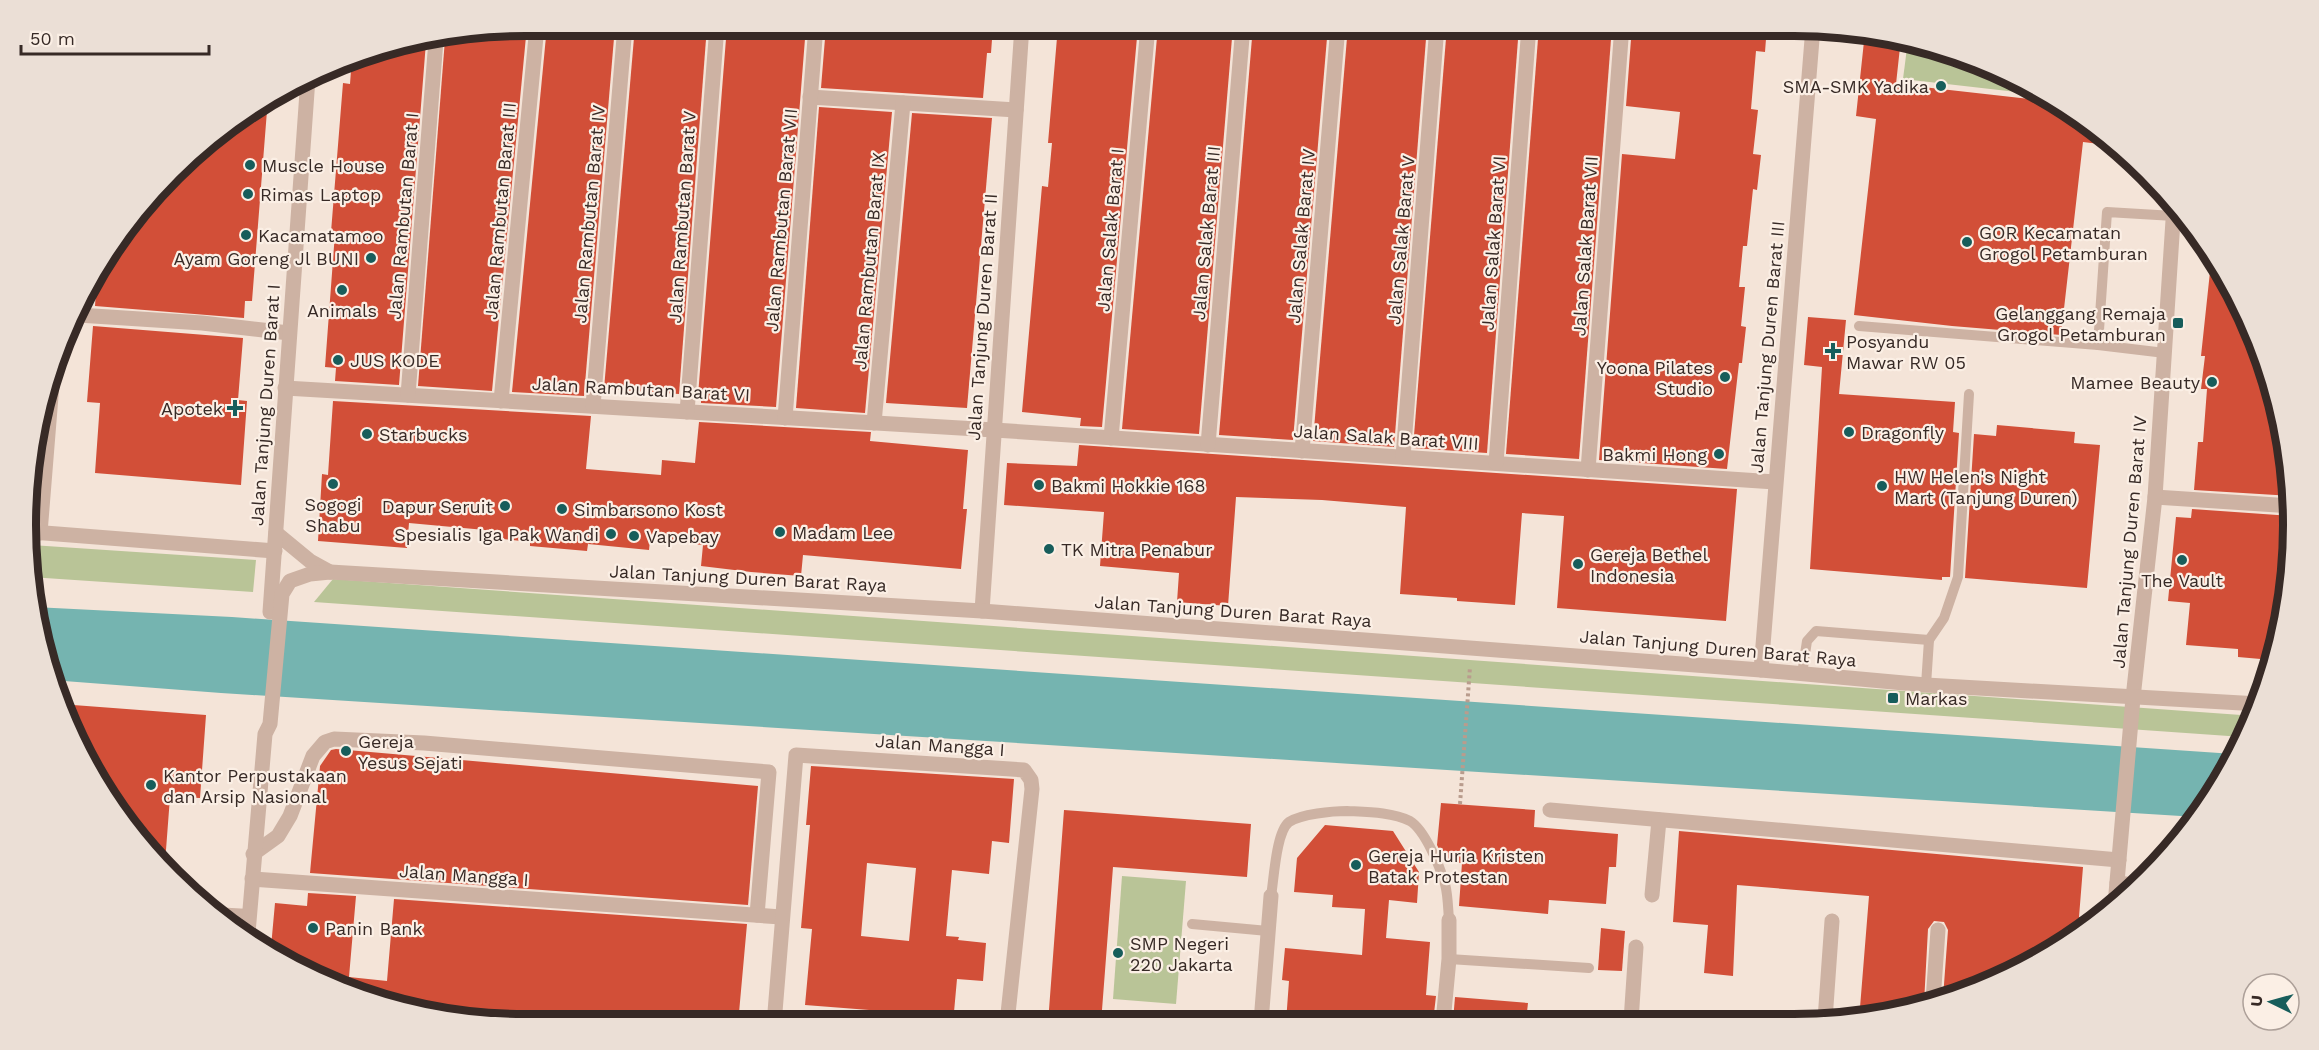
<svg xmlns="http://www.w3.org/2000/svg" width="2319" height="1050" viewBox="0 0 2319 1050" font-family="'Work Sans',sans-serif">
	<rect width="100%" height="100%" fill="#f4e4d8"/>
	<!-- green -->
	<g fill="#b9c497">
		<polygon points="1908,40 1985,63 2043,95 1903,79"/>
		<polygon points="31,545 256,560 253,592 30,577"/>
		<polygon points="333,579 2255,716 2243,737 314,602"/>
		<polygon points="1122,876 1186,881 1176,1004 1113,999"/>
	</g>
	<!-- water -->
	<polygon fill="#75b4b0" points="34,607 232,617 2234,754 2197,817 221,693 51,680"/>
	<!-- building -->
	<g fill="#d24f38" fill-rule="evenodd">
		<polygon points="525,26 527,26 492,391 418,386 445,39"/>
		<polygon points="547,26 615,26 584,396 512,392"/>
		<polygon points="635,26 707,26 679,394 604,389"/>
		<polygon points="727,26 806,26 776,407 701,403 701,396 698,396"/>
		<polygon points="826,26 993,26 991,53 987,53 983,98 821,88"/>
		<polygon points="1058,26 1138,26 1102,427 1080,426 1081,418 1022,412 1042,186 1048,187 1052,143 1048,143"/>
		<polygon points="1158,26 1233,26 1199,434 1122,429"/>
		<polygon points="1253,26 1328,26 1293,440 1219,435"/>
		<polygon points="1348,26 1427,26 1394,447 1313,441"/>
		<polygon points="1447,26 1519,26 1487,453 1413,448"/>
		<polygon points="1539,26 1612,26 1579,459 1506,454"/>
		<polygon points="1632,26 1767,26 1765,52 1756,51 1751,109 1758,110 1753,154 1761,155 1757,190 1753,189 1747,246 1743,246 1739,287 1745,287 1741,326 1746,327 1742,363 1739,363 1727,469 1599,460 1622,154 1675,159 1680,112 1626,106"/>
		<polygon points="1865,32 1901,38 1896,84 2057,102 2071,110 2116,146 2083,142 2061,335 1952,326 1854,315 1876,119 1856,116"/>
		<polygon points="426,42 399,385 335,381 336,368 325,367 335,233 331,232 343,83 350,84 352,57 364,52"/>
		<polygon points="268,98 252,301 245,301 244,318 95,306 96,291 87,290 93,275 196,149"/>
		<polygon points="819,107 892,112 865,413 796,408"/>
		<polygon points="912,113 992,118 967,408 886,403"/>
		<polygon points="2212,253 2255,334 2284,427 2291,496 2194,490 2198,442 2203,442 2207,389 2201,389 2205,356 2201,356"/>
		<polygon points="1808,317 1846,320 1839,394 1955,402 1953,432 1959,433 1950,577 1942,577 1942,580 1810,569 1822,367 1804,365"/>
		<polygon points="93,326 243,338 238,400 247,401 241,485 95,473 100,403 87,402"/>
		<polygon points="333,401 591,416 586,469 661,475 662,460 695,463 699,422 871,432 870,441 968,450 963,509 967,509 961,569 803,555 801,576 751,572 701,566 703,545 650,540 649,550 588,544 587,551 530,546 530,542 484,537 485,530 409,523 407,548 318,541 322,474 328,475"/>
		<polygon points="1997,425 2075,432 2074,443 2100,445 2087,588 1965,578 1974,434 1996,436"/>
		<polygon points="1079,445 1737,489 1726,621 1557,608 1564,516 1522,513 1515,605 1457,601 1457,598 1400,594 1406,507 1322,500 1236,497 1228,606 1177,602 1179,573 1100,566 1104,512 1004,505 1007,463 1077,466"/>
		<polygon points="2192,509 2293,516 2294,525 2284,622 2272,660 2238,657 2238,649 2186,645 2190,603 2168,601 2176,517 2191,518"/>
		<polygon points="60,704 206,715 200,798 170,797 165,863 92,774"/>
		<polygon points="336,749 758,786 748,905 310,873 320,766 331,750"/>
		<path d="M811,766L1014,779L1009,843L992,841L989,874L952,870L946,936L959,937L958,940L986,943L983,981L957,979L953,1023L882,1016V1011L805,1005L812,929L801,928L810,825H806ZM867,863L916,868L909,941L861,936Z"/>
		<polygon points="1441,803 1535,810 1534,827 1618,834 1616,867 1609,867 1606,904 1549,900 1548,914 1459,906 1462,863 1445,861 1437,845"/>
		<polygon points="1064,810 1251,824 1247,877 1113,867 1101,1023 1048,1023"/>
		<polygon points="1325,825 1393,831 1419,872 1417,903 1389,900 1386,938 1430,942 1426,995 1436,996 1433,1022 1286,1022 1289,981 1282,980 1285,948 1362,955 1365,909 1332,907 1333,895 1294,892 1297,858"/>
		<polygon points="1679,831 2083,867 2079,917 2101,919 1985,986 1943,998 1948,930 1944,922 1934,921 1928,929 1924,1003 1859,1020 1869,896 1737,885 1733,976 1704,973 1708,925 1673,922"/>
		<polygon points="308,893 356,896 349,977 387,981 394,899 747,924 738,1024 525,1024 427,1015 334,987 271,947 275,903 307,906"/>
		<polygon points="1601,928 1625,931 1622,971 1598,970"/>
		<polygon points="1455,997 1528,1003 1526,1021 1453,1021"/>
	</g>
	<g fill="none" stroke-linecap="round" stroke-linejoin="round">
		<!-- path -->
		<polyline stroke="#b99c8d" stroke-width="4" stroke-dasharray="3 3" stroke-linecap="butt" points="1460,804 1470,667"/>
		<!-- service -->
		<g stroke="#cdb2a3" stroke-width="10">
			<polyline points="1859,326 2098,345 2165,353"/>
			<polyline points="2098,345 2107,212 2174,216"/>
			<polyline points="1802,674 1807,641 1816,631 1929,640"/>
			<polyline points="1926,685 1929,640 1944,618 1958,577 1969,394"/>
			<path d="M1271,896C1274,879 1276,832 1289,822C1301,814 1333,811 1347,811C1367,812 1392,812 1410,821C1425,830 1440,867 1445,884C1448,895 1448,908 1449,920"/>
			<polyline points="214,912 249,914"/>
			<polyline points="1192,924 1268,931"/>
			<polyline points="1449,959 1589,968"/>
		</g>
		<!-- minor -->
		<g stroke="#cdb2a3" stroke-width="15">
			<polyline points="810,97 1016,110"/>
			<polyline points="78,315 202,323 289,333"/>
			<polyline points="285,388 994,430 1775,482"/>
			<polyline points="408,395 436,40"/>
			<polyline points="501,401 537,26"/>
			<polyline points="593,406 625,26"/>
			<polyline points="687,412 717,26"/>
			<polyline points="785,418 816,26"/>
			<polyline points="874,423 903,103"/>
			<polyline points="1111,438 1148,26"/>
			<polyline points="1208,445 1243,26"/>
			<polyline points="1302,451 1338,26"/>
			<polyline points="1403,457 1437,26"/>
			<polyline points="1496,463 1529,26"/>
			<polyline points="1588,470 1622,26"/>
			<polyline points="2155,497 2292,506"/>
			<polyline points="40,533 52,384"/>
			<polyline points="982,611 1022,26"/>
			<polyline points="1550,810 2119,860"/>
			<polyline points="253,854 278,836 290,816 313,756 325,742 334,739 424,743 769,772 757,915"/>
			<polyline points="252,879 781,917"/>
			<polyline points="2117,883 2134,885"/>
			<polyline points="1652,895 1659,820"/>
			<polyline points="2115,905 2133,698"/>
			<polyline points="1933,1001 1938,930"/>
			<polyline points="1825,1020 1832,921"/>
			<polyline points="1631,1021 1636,947"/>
			<polyline points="1261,1022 1271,896"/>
			<polyline points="1443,1022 1449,959 1449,920"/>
			<polyline points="774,1024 796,755 1024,770 1031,780 1032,789 1007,1023"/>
		</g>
		<!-- tertiary -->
		<g stroke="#cdb2a3" stroke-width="15">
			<polyline points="32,532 275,551"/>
			<polyline points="276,533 310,561 330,572"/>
			<polyline points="270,612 308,78"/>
			<polyline points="1761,670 1813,27"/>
			<polyline points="2133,698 2155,497 2174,205"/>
			<polyline points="248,933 265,734 270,724 282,594 290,581 310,574 330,572 982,611 1761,670 1926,685 2259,704"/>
		</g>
	</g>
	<!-- markers -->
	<g fill="#175d5b" stroke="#fbefe5" stroke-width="2">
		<circle cx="1941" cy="86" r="6"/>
		<circle cx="250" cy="165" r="6"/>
		<circle cx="248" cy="194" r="6"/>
		<circle cx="246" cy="235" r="6"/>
		<circle cx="1967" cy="242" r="6"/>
		<circle cx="371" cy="258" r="6"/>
		<circle cx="342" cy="290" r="6"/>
		<rect x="2172" y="317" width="12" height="12" rx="3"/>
		<path d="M1830 342h6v6h6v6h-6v6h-6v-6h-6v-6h6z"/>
		<circle cx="338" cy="360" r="6"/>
		<circle cx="1725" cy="377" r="6"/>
		<circle cx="2212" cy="382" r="6"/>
		<path d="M232 399h6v6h6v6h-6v6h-6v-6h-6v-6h6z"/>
		<circle cx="1849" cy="432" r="6"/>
		<circle cx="367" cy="434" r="6"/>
		<circle cx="1719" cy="454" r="6"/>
		<circle cx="333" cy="484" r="6"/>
		<circle cx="1039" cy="485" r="6"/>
		<circle cx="1882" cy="486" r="6"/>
		<circle cx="505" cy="506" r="6"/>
		<circle cx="562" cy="509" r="6"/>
		<circle cx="780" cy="532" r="6"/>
		<circle cx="611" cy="534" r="6"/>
		<circle cx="634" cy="536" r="6"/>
		<circle cx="1049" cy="549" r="6"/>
		<circle cx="2182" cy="560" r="6"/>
		<circle cx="1578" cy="564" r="6"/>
		<rect x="1887" y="692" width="12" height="12" rx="3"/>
		<circle cx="346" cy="751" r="6"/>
		<circle cx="151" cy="785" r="6"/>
		<circle cx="1356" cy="865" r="6"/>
		<circle cx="313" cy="928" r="6"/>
		<circle cx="1118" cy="953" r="6"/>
	</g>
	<g text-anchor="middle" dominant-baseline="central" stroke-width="4.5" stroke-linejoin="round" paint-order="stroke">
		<!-- poi labels -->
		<g font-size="18" fill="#372a26" stroke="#fbefe5" text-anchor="start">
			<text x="1929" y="86" text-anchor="end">SMA-SMK Yadika</text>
			<text x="262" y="165">Muscle House</text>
			<text x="260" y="194">Rimas Laptop</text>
			<text x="1979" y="232">GOR Kecamatan<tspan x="1979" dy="21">Grogol Petamburan</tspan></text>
			<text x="258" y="235">Kacamatamoo</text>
			<text x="359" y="258" text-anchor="end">Ayam Goreng Jl BUNI</text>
			<text x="342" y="310" text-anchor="middle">Animals</text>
			<text x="2166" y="313" text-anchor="end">Gelanggang Remaja<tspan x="2166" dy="21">Grogol Petamburan</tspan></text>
			<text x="1846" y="341">Posyandu<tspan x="1846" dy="21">Mawar RW 05</tspan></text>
			<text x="350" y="360">JUS KODE</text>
			<text x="1713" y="367" text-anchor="end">Yoona Pilates<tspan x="1713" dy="21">Studio</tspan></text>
			<text x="2200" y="382" text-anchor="end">Mamee Beauty</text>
			<text x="223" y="408" text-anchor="end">Apotek</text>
			<text x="1861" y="432">Dragonfly</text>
			<text x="379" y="434">Starbucks</text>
			<text x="1707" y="454" text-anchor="end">Bakmi Hong</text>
			<text x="1894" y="476">HW Helen's Night<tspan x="1894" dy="21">Mart (Tanjung Duren)</tspan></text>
			<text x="1051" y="485">Bakmi Hokkie 168</text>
			<text x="333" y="504" text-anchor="middle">Sogogi<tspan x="333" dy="21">Shabu</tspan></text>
			<text x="493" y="506" text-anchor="end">Dapur Seruit</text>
			<text x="574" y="509">Simbarsono Kost</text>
			<text x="792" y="532">Madam Lee</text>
			<text x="599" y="534" text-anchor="end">Spesialis Iga Pak Wandi</text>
			<text x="646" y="536">Vapebay</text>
			<text x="1061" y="549">TK Mitra Penabur</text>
			<text x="1590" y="554">Gereja Bethel<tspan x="1590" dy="21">Indonesia</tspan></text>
			<text x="2182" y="580" text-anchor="middle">The Vault</text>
			<text x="1905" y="698">Markas</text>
			<text x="358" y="741">Gereja<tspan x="358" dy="21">Yesus Sejati</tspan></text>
			<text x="163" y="775">Kantor Perpustakaan<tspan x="163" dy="21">dan Arsip Nasional</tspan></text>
			<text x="1368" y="855">Gereja Huria Kristen<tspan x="1368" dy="21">Batak Protestan</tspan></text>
			<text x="325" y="928">Panin Bank</text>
			<text x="1130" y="943">SMP Negeri<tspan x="1130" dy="21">220 Jakarta</tspan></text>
		</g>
		<!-- street labels -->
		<g font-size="18" fill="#372a26" stroke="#fbefe5">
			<text transform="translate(500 211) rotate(-85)">Jalan Rambutan Barat III</text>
			<text transform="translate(589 214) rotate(-85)">Jalan Rambutan Barat IV</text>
			<text transform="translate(403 216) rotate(-85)">Jalan Rambutan Barat I</text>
			<text transform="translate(682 217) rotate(-86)">Jalan Rambutan Barat V</text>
			<text transform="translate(781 220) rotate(-85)">Jalan Rambutan Barat VII</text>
			<text transform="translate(1110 230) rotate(-85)">Jalan Salak Barat I</text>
			<text transform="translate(1206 233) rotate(-85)">Jalan Salak Barat III</text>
			<text transform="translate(1301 236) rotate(-85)">Jalan Salak Barat IV</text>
			<text transform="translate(1401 240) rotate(-85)">Jalan Salak Barat V</text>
			<text transform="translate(1493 243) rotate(-86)">Jalan Salak Barat VI</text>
			<text transform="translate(1585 246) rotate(-86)">Jalan Salak Barat VII</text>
			<text transform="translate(869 261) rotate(-85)">Jalan Rambutan Barat IX</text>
			<text transform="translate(982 317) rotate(-86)">Jalan Tanjung Duren Barat II</text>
			<text transform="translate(1767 347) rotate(-85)">Jalan Tanjung Duren Barat III</text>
			<text transform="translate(641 389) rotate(3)">Jalan Rambutan Barat VI</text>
			<text transform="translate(265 405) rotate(-86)">Jalan Tanjung Duren Barat I</text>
			<text transform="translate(1386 437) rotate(4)">Jalan Salak Barat VIII</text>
			<text transform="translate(2129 542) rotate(-85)">Jalan Tanjung Duren Barat IV</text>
			<text transform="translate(748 578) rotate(3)">Jalan Tanjung Duren Barat Raya</text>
			<text transform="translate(1233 611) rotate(4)">Jalan Tanjung Duren Barat Raya</text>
			<text transform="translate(1718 648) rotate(5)">Jalan Tanjung Duren Barat Raya</text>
			<text transform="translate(940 745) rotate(4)">Jalan Mangga I</text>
			<text transform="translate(464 875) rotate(4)">Jalan Mangga I</text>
		</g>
	</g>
	<!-- crop -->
	<path d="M0 0H2319V1050H0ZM525 36H1794A489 489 0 0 1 2283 525V525A489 489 0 0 1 1794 1014H525A489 489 0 0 1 36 525V525A489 489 0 0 1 525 36Z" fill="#ebdfd6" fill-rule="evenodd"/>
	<path fill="none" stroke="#372a26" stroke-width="8" d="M525 36H1794A489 489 0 0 1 2283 525V525A489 489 0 0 1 1794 1014H525A489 489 0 0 1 36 525V525A489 489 0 0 1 525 36Z"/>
	<!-- north arrow -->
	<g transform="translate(2271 1002) rotate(275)"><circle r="28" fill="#fbefe5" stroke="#ada099" stroke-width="1.5"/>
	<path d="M0-4.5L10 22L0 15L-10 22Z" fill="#175d5b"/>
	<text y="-9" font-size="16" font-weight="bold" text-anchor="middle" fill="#372a26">U</text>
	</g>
	<!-- scale -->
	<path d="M21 45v9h188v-9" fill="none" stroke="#372a26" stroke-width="3"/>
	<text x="30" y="45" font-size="18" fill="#372a26" stroke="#fbefe5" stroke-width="4.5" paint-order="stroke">50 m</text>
</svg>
